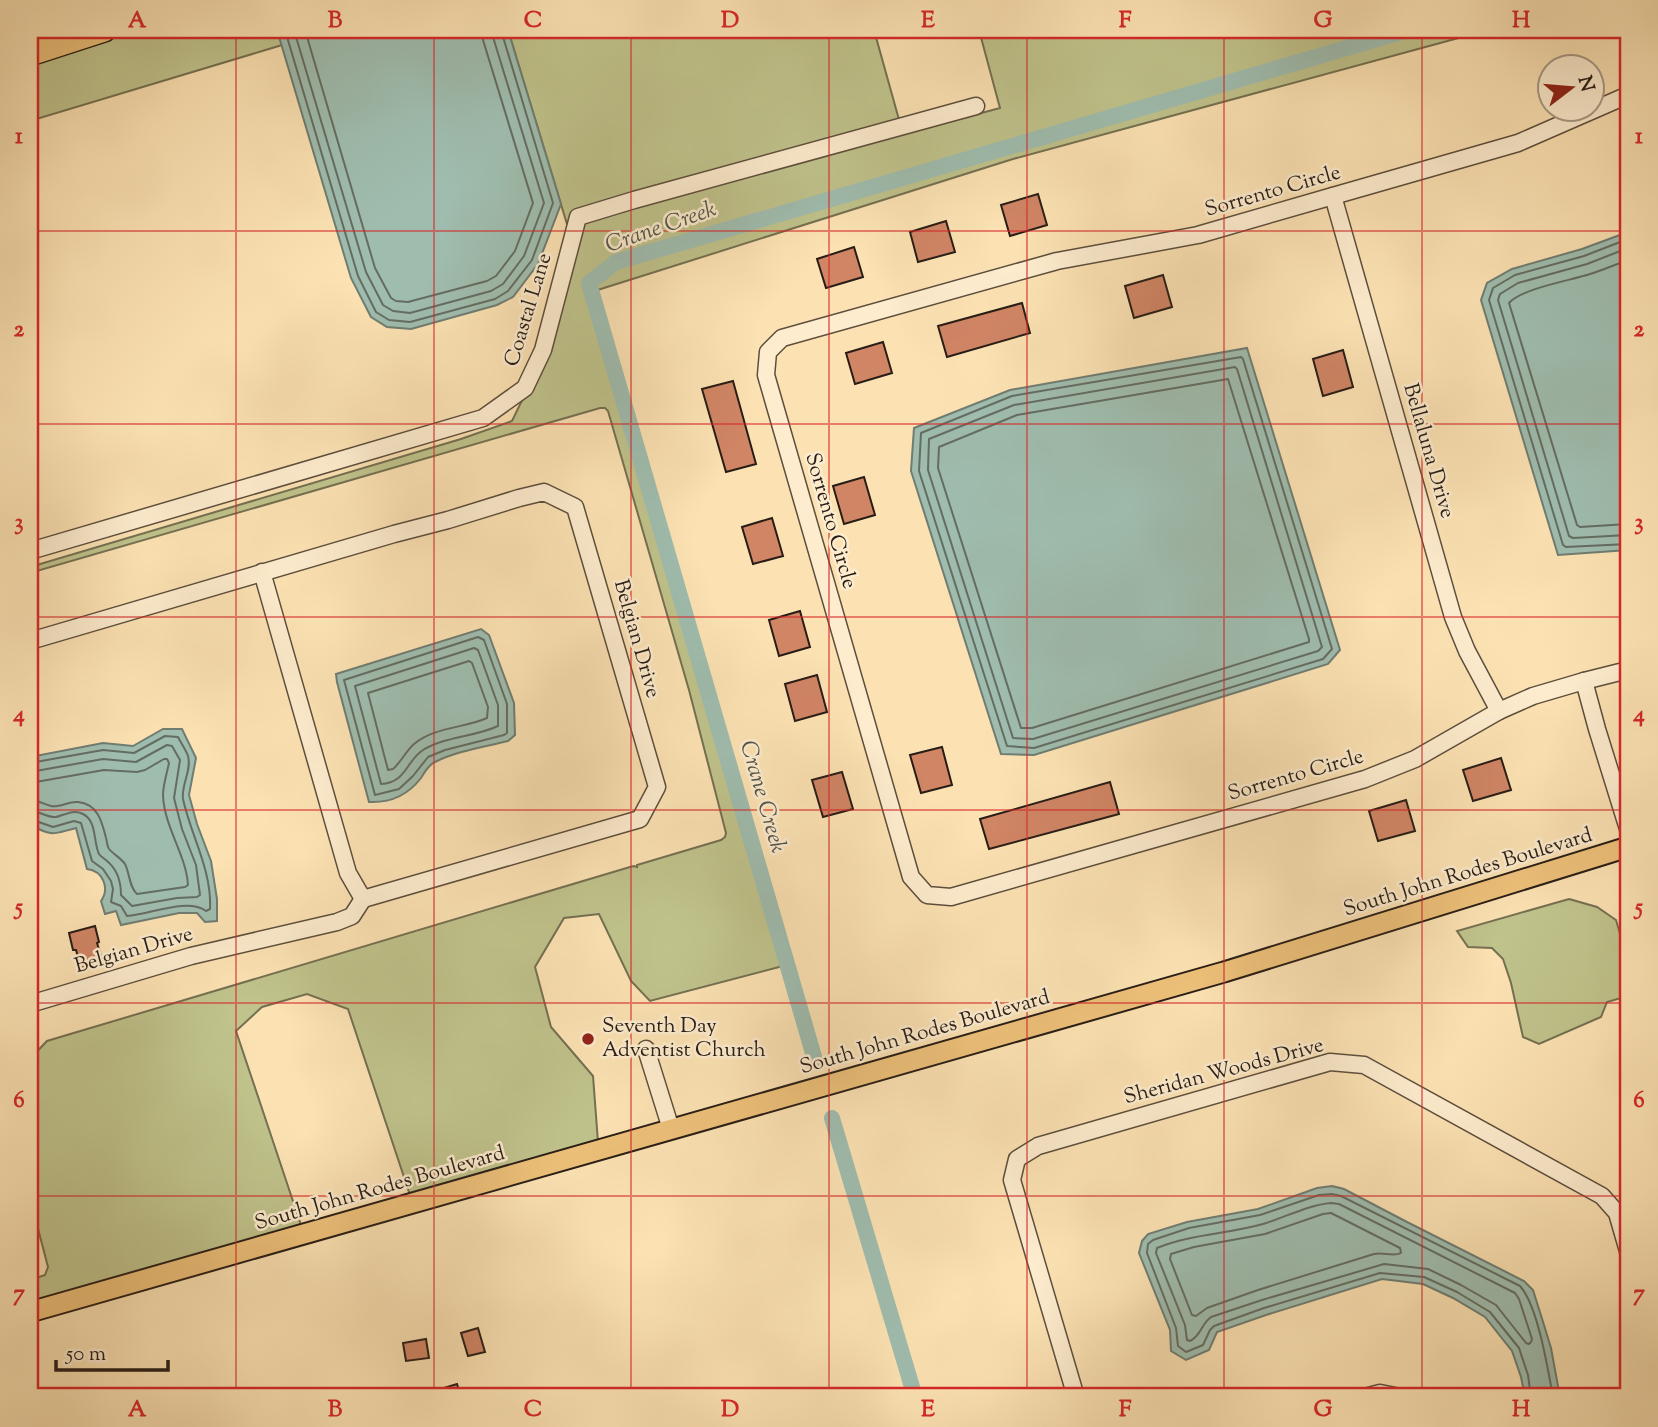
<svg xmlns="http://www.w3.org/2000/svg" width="1658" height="1427" viewBox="0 0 1658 1427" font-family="'Sorts Mill Goudy',serif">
	<rect width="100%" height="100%" fill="#fce2b3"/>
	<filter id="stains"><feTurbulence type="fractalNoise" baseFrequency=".00286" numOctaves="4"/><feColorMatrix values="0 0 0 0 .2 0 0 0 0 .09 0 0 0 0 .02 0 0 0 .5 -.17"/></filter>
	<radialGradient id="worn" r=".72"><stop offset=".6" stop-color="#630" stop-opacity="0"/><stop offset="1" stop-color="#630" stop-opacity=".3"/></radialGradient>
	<!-- green -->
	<g fill="#c0c38c" stroke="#747051" stroke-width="2">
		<polygon points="128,30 277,30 282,45 30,121 30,62"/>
		<polygon points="508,30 874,30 903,134 1000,108 979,30 1488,30 1013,159 585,294 632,425 783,966 650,1001 631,981 599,914 564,918 535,967 551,1027 593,1076 598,1142 410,1195 348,1009 307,994 262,1007 236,1031 301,1225 31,1304 30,1280 45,1275 48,1267 30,1198 30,1059 47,1041 630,867 634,866 637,867 637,865 721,840 725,837 726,833 689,690 608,411 605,408 600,408 30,573 30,567 461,439 512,421 547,349 570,234"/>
		<polygon points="1569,899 1597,907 1616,920 1628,961 1628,996 1607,1002 1601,1017 1539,1044 1523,1037 1511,983 1503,959 1492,948 1468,947 1457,931"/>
	</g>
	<!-- water -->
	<g fill="#9fbdaf" stroke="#6f7d72" stroke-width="2">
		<polygon points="277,30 508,30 561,204 538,264 513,297 497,305 411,329 387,327 371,317 351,278"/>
		<polygon points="1628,232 1628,550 1558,555 1481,300 1487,283 1512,269 1582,249"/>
		<polygon points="1247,348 1340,650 1328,664 1034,755 1001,754 911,471 914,428 1010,390"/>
		<path d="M481,629L489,635L514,703L515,735L508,741C484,747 457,751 435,762C428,765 425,772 421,778C408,795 390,803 369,802L337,682L336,674Z"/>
		<path d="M163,729H182L196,758L189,795L197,824L211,861L217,899V921L205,922L197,913H179L121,925L116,911L105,914L101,901C110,888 103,871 87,869L76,828C52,834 54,837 30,825V757L103,743L133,746Z"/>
		<polygon points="1332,1186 1344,1189 1407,1222 1524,1281 1533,1290 1544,1325 1551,1348 1560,1397 1525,1397 1521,1377 1512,1351 1485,1317 1453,1298 1423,1284 1382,1279 1266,1315 1217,1332 1209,1350 1186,1360 1171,1351 1170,1330 1139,1253 1142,1241 1148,1234 1187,1222 1258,1209 1317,1188"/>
	</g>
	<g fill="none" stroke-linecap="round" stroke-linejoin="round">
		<!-- shore -->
		<g stroke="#646d62" stroke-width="2">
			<polyline points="285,30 358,276 376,312 389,320 410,322 495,299 508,291 532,260 553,203 501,30"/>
			<polyline points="294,30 366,272 383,305 393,311 410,313 491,291 503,284 524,256 544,203 493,37 493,30"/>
			<polyline points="305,30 375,268 391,298 396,301 408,302 487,281 496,276 515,251 533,203 483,40 482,30"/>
			<polyline points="1628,239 1584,256 1515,275 1493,288 1489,300 1563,545 1566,547 1628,544"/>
			<polyline points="1628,248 1587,264 1518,283 1500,294 1498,300 1569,536 1573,538 1628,535"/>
			<path d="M1628,260C1614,265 1601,271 1587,275C1567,281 1521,289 1509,303L1577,525L1580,527L1628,524"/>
			<polygon points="1241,357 1243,359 1332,649 1323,659 1034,748 1007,746 919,471 921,433 1012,396"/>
			<polygon points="1235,367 1237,369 1322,647 1318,651 1033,739 1013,738 928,470 929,439 1014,405"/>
			<polygon points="1228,379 1309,639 1309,642 1032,728 1021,728 938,468 939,447 1017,415"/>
			<polygon points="478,637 484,640 507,704 507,733 504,735 445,750 428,757 413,776 399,789 375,795 344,680"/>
			<path d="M474,648L478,650L498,705V726C475,737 446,736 423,750C406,761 406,783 381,784L355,686Z"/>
			<path d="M469,661L472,663L488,707L487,718C465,728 434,727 414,744C406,751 401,762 393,769L388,770L368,693Z"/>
			<path d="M30,763L103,750L134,753L165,736L178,737C181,743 186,750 188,756C192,770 181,785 183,799C191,836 212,870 210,909L206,911C187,897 149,915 127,916L121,906L111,902L113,889L111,881L103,869L92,861L81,823L74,821L53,827L30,819"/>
			<path d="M30,772L103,759L136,762L167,745L172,746L180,760L174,798L182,829L196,865L200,895L197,897L177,898L132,906L121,895C121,882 118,870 107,861C104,858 101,857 99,854C93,841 97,821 83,814C73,809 65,815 56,817C47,818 39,811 30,810"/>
			<path d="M30,783L104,770L137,772L145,770L164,759H167L169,763C167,773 163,785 163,795C164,827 186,854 188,885L185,887L137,894C129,887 130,874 125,864C121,858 113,854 109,849C107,846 107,841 106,838C102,822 98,804 78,802C69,801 59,808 51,806C43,804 38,800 30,800"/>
			<path d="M1331,1203L1339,1204L1515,1293L1519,1299L1532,1339L1531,1342L1529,1344L1526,1343L1496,1305L1461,1285L1428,1269L1384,1264L1262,1300L1211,1317C1201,1324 1201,1336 1190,1341L1187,1340L1185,1325L1156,1253L1157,1248C1191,1234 1228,1234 1263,1224C1286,1217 1308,1205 1331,1203Z"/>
			<path d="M1331,1213L1400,1248L1401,1253C1394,1257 1383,1252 1374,1254L1258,1290L1207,1308L1196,1316L1192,1315L1170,1259L1171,1254L1194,1247L1265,1234L1323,1214Z"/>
			<path d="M1531,1397L1528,1375L1519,1348L1490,1312L1457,1292L1424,1277L1380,1273L1264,1308L1214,1326L1210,1330L1203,1345L1186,1352L1178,1346L1176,1328L1147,1253L1148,1244L1153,1240L1189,1228L1260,1215L1319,1195L1332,1194L1341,1196L1520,1286C1538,1306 1548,1370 1553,1397"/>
		</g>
		<!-- canal -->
		<g stroke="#9fbdaf" stroke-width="16">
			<polyline points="815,1060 589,283 616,262 1408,30"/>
			<polyline points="832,1118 915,1397"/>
		</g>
	</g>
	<!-- building -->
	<g fill="#d08565" stroke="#281d16" stroke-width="2">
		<polygon points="1038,194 1047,225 1010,236 1001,205"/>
		<polygon points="946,221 955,252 918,262 910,232"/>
		<polygon points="854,247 863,277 826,288 817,259"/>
		<polygon points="1163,275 1172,307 1134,318 1125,286"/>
		<polygon points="1022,303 1030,333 947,357 938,326"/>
		<polygon points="883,342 892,373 855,384 846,353"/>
		<polygon points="1343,350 1353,387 1323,396 1313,359"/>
		<polygon points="733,381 756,464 726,472 702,389"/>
		<polygon points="864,477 875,515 844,524 833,486"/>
		<polygon points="772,518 783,556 753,564 742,527"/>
		<polygon points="800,611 810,647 779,656 769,620"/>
		<polygon points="817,675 827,712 795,721 785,684"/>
		<polygon points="942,747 952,785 921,793 910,755"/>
		<polygon points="1501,758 1511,790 1473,801 1463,770"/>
		<polygon points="842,772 853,809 823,817 812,780"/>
		<polygon points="1110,782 1119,814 989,849 980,819"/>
		<polygon points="1406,800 1415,831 1378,841 1369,811"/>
		<polygon points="95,926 99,942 97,943 103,962 81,968 76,950 73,950 69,933"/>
		<polygon points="478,1328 485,1352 468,1356 461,1333"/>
		<polygon points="426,1339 429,1358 406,1361 403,1343"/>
		<polygon points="457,1384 461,1397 424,1397 424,1394"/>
	</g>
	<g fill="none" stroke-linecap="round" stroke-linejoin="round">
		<!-- minor casing -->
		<g stroke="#5d4e3d" stroke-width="19">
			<g id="minor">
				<polyline points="1628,95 1518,143 1333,196 1198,235 1057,261 782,338 768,352 766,375 911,877 927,895 951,897 1365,779 1415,759 1499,711 1533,696 1584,681 1628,670"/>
				<polyline points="1333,196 1453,617 1467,651 1499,711"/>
				<polyline points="30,551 483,418 525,388 543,350 578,217 634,200 976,106"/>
				<polyline points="30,641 394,534 448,520 519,498 544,492 575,507 657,787 640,819 363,899 348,873 262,572"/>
				<polyline points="1584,681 1597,729 1628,829"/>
				<polyline points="30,1004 191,956 337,922 352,916 363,899"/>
				<polyline points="646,1049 671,1129"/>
				<polyline points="1076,1397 1012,1180 1017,1159 1038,1146 1330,1062 1364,1065 1602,1196 1617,1213 1628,1251"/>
				<polyline points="1365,1397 1380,1393 1400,1397"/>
			</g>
		</g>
		<!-- major casing -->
		<g stroke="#281d16" stroke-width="23">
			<polyline id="major" points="30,1312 1224,972 1628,847"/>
		</g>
		<!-- highway casing -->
		<g stroke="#281d16" stroke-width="26">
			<polyline id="highway" points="30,54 104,30"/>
		</g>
		<!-- minor -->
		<use href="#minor" stroke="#fdecce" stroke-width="16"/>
		<!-- major -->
		<use href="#major" stroke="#eec17a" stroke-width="19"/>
		<!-- highway -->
		<use href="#highway" stroke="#eec17a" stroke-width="23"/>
	</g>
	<!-- grid -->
	<path fill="none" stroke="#d62828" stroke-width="2" stroke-opacity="0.55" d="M236,30V1397M434,30V1397M631,30V1397M829,30V1397M1027,30V1397M1224,30V1397M1422,30V1397M30,231H1628M30,424H1628M30,617H1628M30,810H1628M30,1003H1628M30,1196H1628"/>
	<!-- markers -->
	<circle fill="#8f2418" stroke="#fdecce" stroke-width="2.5" cx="588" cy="1039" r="7"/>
	<g text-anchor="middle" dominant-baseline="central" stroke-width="5" stroke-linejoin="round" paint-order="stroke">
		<!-- street labels -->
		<g font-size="21" fill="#281d16" stroke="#fdecce">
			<text transform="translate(1273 192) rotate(-16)">Sorrento Circle</text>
			<text transform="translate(529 310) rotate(-73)">Coastal Lane</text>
			<text transform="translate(1428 451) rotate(74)">Bellaluna Drive</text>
			<text transform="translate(830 521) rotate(74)">Sorrento Circle</text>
			<text transform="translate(636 639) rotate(74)">Belgian Drive</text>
			<text transform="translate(1296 776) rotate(-16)">Sorrento Circle</text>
			<text transform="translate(1468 873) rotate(-17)">South John Rodes Boulevard</text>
			<text transform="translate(134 951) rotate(-16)">Belgian Drive</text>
			<text transform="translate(925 1033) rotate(-16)">South John Rodes Boulevard</text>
			<text transform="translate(1224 1072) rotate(-15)">Sheridan Woods Drive</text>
			<text transform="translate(380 1189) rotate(-16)">South John Rodes Boulevard</text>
		</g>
		<!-- poi labels -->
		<g font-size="21" fill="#281d16" stroke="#fdecce" text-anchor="start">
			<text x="602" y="1027">Seventh Day<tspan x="602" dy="24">Adventist Church</tspan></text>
		</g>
		<!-- water labels -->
		<g font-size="23" font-style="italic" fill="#52554c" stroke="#fdecce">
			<text transform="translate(661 228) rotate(-19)">Crane Creek</text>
			<text transform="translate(762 797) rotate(74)">Crane Creek</text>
		</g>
	</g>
	<!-- margin -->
	<rect width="1658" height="1427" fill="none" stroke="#fce2b3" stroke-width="77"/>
	<!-- north arrow -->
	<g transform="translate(1571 88) rotate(74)"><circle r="33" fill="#fdecce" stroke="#a89984" stroke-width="2"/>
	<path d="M0-5L12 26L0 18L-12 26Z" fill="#8f2418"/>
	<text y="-10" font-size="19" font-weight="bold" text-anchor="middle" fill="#281d16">N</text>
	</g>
	<!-- scale -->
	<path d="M56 1360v10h112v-10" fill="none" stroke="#281d16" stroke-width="3.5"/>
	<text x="66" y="1360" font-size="21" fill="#281d16" stroke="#fdecce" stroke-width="5" paint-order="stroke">50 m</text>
	<rect x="38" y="38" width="1582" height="1350" fill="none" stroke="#d62828" stroke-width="2.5"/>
	<g font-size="23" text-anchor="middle" font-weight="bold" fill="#d62828">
		<text x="137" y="27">A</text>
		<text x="335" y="27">B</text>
		<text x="533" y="27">C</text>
		<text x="730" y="27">D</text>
		<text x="928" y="27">E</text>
		<text x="1125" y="27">F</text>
		<text x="1323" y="27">G</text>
		<text x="1521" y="27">H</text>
		<text x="19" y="143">1</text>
		<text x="1639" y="143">1</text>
		<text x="19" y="336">2</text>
		<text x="1639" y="336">2</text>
		<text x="19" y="529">3</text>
		<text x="1639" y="529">3</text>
		<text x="19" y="721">4</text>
		<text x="1639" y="721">4</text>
		<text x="19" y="914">5</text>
		<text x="1639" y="914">5</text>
		<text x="19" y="1107">6</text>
		<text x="1639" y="1107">6</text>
		<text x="19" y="1300">7</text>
		<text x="1639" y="1300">7</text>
		<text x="137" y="1416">A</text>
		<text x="335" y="1416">B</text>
		<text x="533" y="1416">C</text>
		<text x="730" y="1416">D</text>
		<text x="928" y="1416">E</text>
		<text x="1125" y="1416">F</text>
		<text x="1323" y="1416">G</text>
		<text x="1521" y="1416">H</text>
	</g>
	<rect width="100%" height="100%" filter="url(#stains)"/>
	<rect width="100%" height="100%" fill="url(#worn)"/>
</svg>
